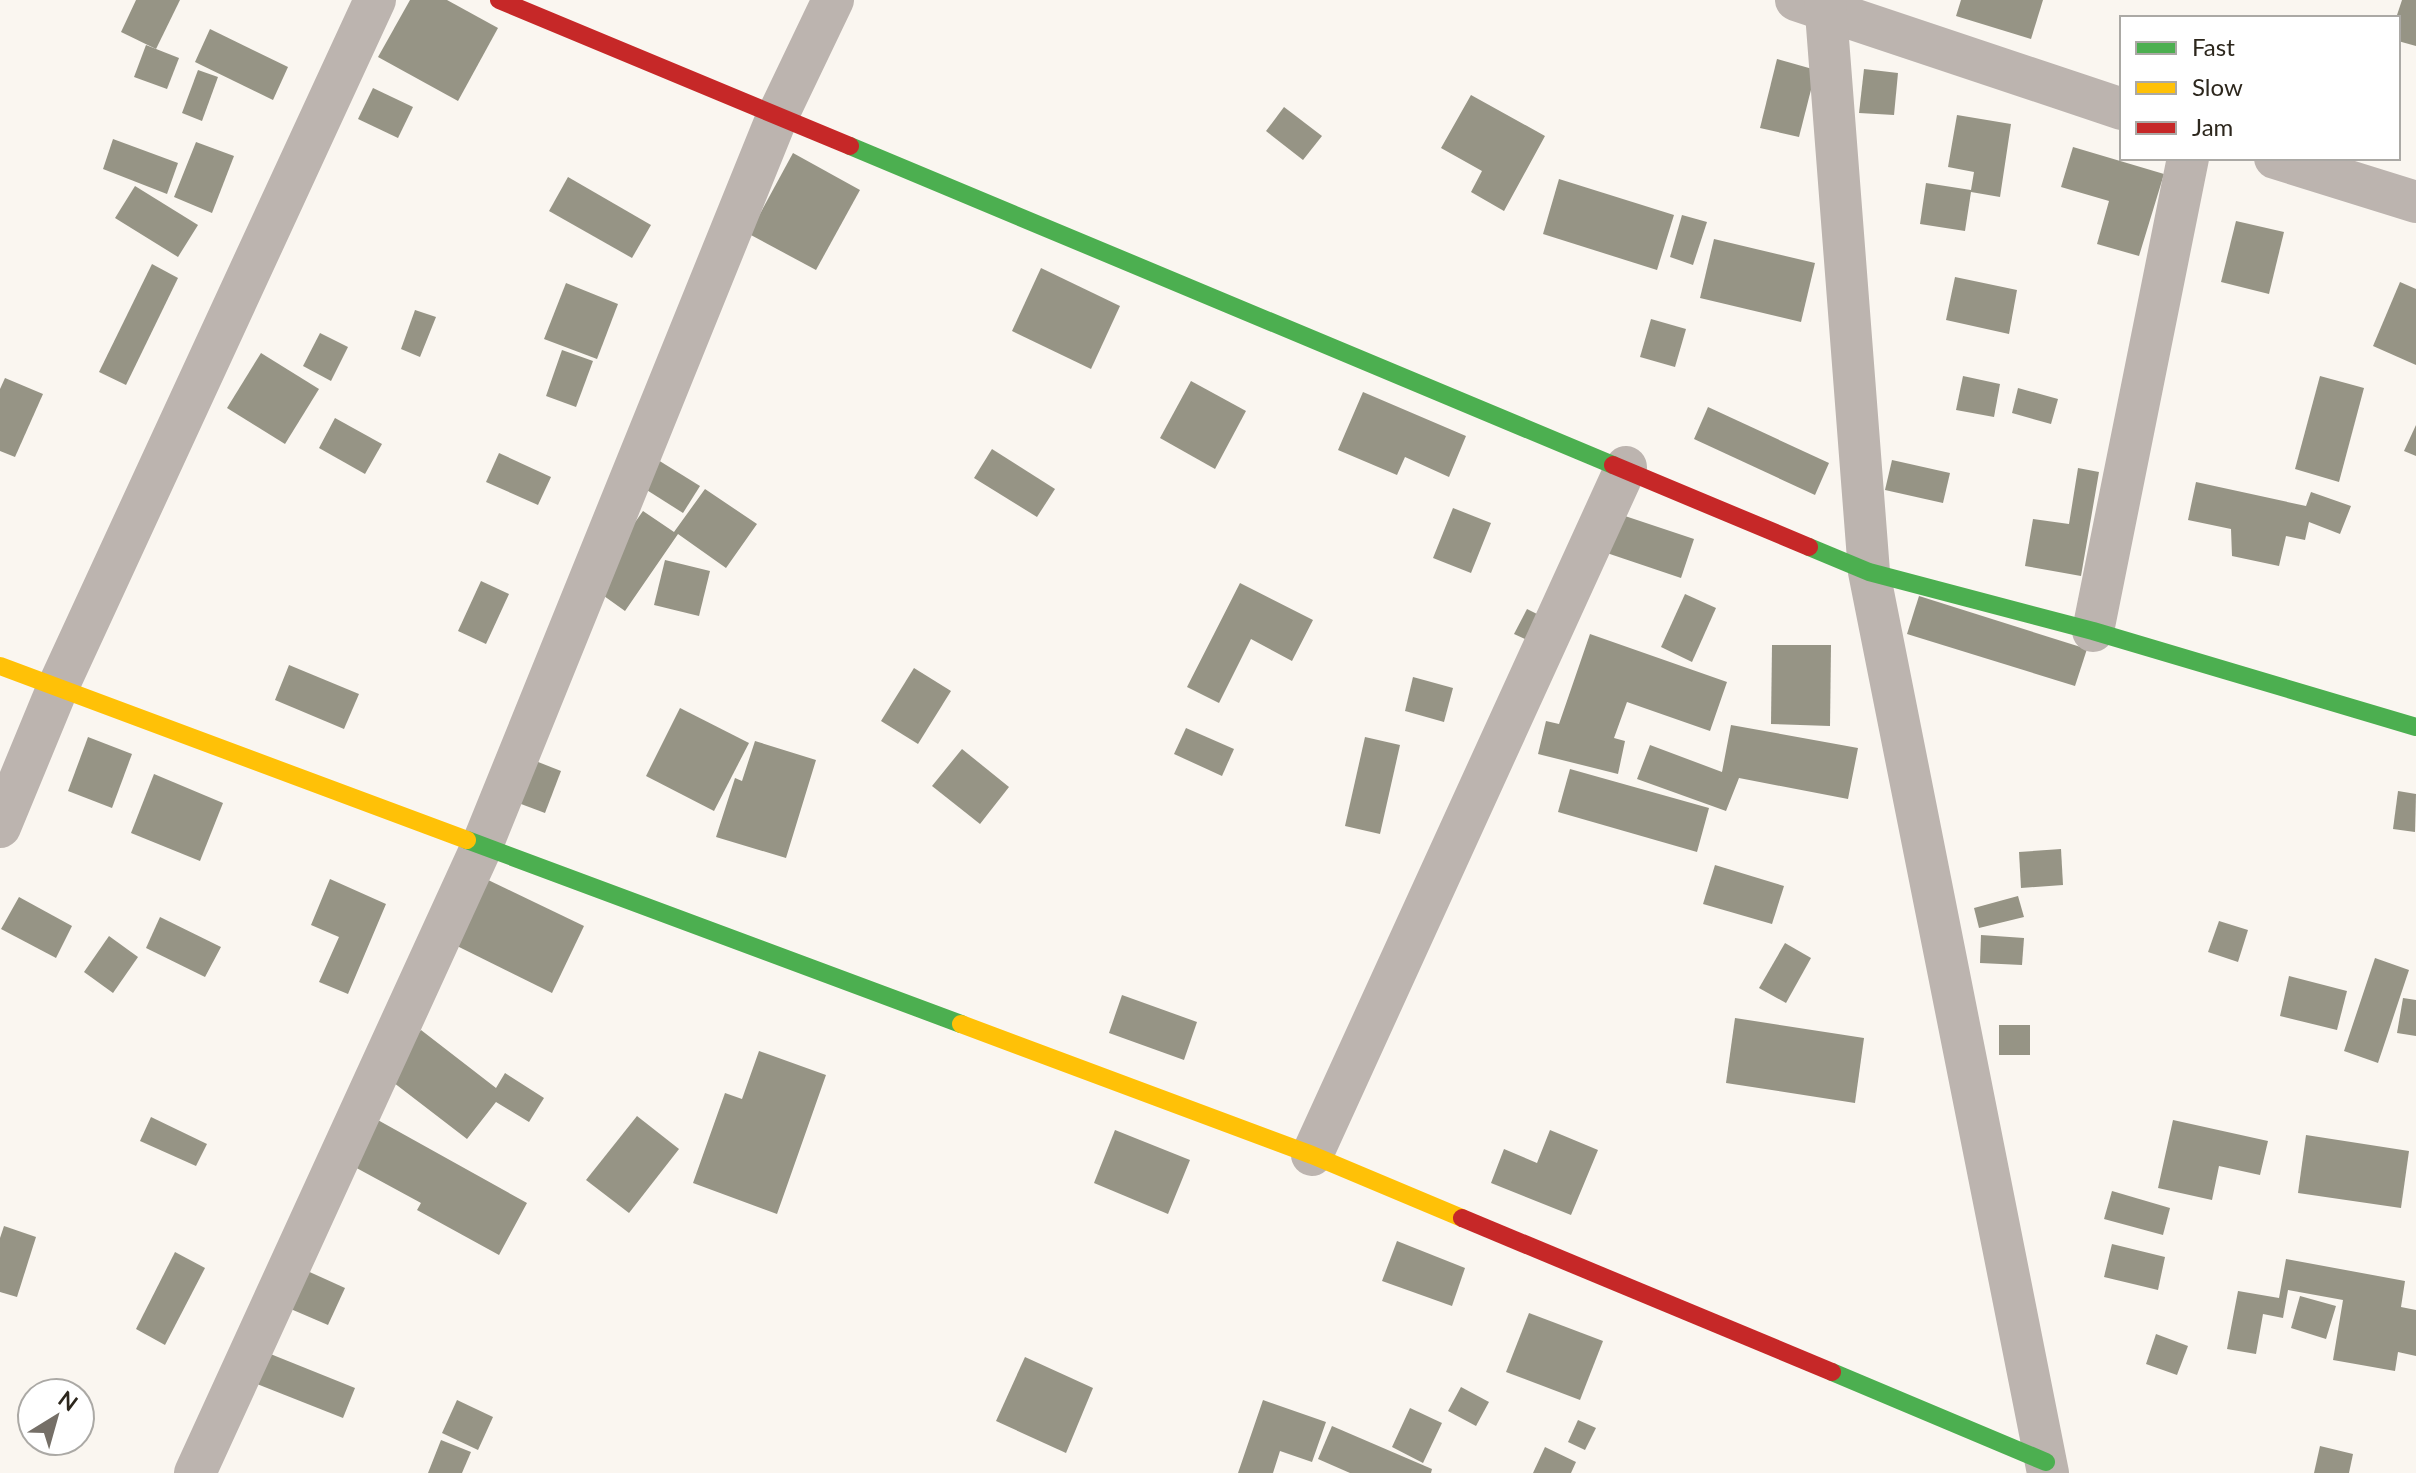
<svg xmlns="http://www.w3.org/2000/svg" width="2416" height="1473" viewBox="0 0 2416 1473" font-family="Lato,sans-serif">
	<rect width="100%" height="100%" fill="#faf6f0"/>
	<!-- building -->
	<g fill="#969485">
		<polygon points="136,0 180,0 156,49 121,32"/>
		<polygon points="410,0 447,0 498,28 458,101 378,57"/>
		<polygon points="1961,0 2043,0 2031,39 1956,16"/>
		<polygon points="2402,0 2416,0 2416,46 2398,41 2396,18"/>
		<polygon points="210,29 288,67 273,100 195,62"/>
		<polygon points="146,45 179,58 167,89 134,77"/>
		<polygon points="1777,59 1816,70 1799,137 1760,128"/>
		<polygon points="1864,69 1898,73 1894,115 1859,113"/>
		<polygon points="198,70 218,77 202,121 182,113"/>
		<polygon points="373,88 413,107 398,138 358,119"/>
		<polygon points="1471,95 1545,136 1504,211 1471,192 1482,171 1441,148"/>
		<polygon points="1284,107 1322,136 1303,160 1266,131"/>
		<polygon points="1957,115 2011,124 2000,197 1971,192 1965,231 1920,224 1926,183 1971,190 1974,172 1948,167"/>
		<polygon points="113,139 178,163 167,194 103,169"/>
		<polygon points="196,142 234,156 212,213 174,197"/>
		<polygon points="2073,147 2164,174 2139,256 2097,244 2109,201 2061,187"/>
		<polygon points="793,153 860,190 816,270 749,234"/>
		<polygon points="568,177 651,225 632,258 549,211"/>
		<polygon points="1559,179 1674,215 1657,270 1543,234"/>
		<polygon points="135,186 198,225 178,257 115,218"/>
		<polygon points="1682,215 1707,222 1693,265 1670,257"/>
		<polygon points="2236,221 2284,232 2269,294 2221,282"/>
		<polygon points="1714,239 1815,263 1801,322 1700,298"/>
		<polygon points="152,264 178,278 126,385 99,372"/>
		<polygon points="1041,268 1120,306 1091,369 1012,331"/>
		<polygon points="1955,277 2017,290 2009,334 1946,320"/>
		<polygon points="2400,282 2416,289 2416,365 2373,346"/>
		<polygon points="566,283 618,304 597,359 544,339"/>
		<polygon points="415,310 436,317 420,357 401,349"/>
		<polygon points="1651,319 1686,329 1675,367 1640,357"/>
		<polygon points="320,333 348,347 331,381 303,366"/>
		<polygon points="562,350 593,361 576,407 546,396"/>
		<polygon points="261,353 319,389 285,444 227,408"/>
		<polygon points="1963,376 2000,384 1994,417 1956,410"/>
		<polygon points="2320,376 2364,388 2339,482 2295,469"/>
		<polygon points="5,378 43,394 15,457 0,451 0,389"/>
		<polygon points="1191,381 1246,411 1215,469 1160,438"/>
		<polygon points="2018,388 2058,399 2051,424 2012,413"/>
		<polygon points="1363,392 1466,436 1449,477 1405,457 1397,475 1338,450"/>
		<polygon points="1708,407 1829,463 1815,495 1694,439"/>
		<polygon points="335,418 382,444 365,474 319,448"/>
		<polygon points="2416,425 2416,456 2404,451"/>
		<polygon points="992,449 1055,489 1037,517 974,478"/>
		<polygon points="499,453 551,477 538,505 486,482"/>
		<polygon points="658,460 700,486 683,513 642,487"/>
		<polygon points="1892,460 1950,473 1943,503 1885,490"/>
		<polygon points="2078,468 2099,472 2081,576 2025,566 2033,519 2069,524"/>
		<polygon points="2196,482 2306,506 2311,492 2351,506 2340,534 2309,522 2305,540 2286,536 2279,566 2232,556 2231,529 2188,520"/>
		<polygon points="705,489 757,524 726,568 678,534 625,611 590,586 643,511 674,532"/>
		<polygon points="1453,508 1491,523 1471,573 1433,558"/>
		<polygon points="1607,510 1694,539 1681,578 1595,549"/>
		<polygon points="665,560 710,571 699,616 654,605"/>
		<polygon points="481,581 509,594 486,644 458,631"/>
		<polygon points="1240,583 1313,620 1292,661 1251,639 1219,703 1187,687"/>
		<polygon points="1685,594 1716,608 1692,662 1661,647"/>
		<polygon points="1919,596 2087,649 2075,686 1907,634"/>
		<polygon points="1527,609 1559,625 1547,649 1514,634"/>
		<polygon points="1590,634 1727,682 1710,731 1627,702 1614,738 1625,741 1618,774 1538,754 1546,721 1559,724"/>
		<polygon points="1772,645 1831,645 1830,726 1771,724"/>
		<polygon points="289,665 359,694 344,729 275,700"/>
		<polygon points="914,668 951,691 918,744 881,721"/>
		<polygon points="1413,677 1453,688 1444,722 1405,711"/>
		<polygon points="680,708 749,743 714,811 646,776"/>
		<polygon points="1731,725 1858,748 1848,799 1739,778 1726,811 1637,779 1650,745 1722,772"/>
		<polygon points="1186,728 1234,749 1222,776 1174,754"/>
		<polygon points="88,737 132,754 112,808 68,791"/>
		<polygon points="1365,737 1400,745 1380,834 1345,826"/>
		<polygon points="755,741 816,760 786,858 716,837 735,778 742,781"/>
		<polygon points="962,749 1009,787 980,824 932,786"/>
		<polygon points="528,758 561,771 545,813 513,801"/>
		<polygon points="1570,769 1709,808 1697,852 1558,812"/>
		<polygon points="154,774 223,803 200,861 131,833"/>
		<polygon points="2398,791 2416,794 2415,832 2393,829"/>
		<polygon points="2061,849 2063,885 2021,888 2019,852"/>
		<polygon points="1715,865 1784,886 1772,924 1703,904"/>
		<polygon points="484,878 584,926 552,993 453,944"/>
		<polygon points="330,879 386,904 348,994 319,982 339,937 311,925"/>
		<polygon points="2018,896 2024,917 1979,928 1974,908"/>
		<polygon points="19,897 72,926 56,958 1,929"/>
		<polygon points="160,917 221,947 205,977 146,948"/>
		<polygon points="2219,921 2248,930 2238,962 2208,952"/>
		<polygon points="1981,935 2024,938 2022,965 1980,963"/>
		<polygon points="109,936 138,957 113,993 84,972"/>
		<polygon points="1785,943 1811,958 1786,1003 1759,988"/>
		<polygon points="2375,958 2409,970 2378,1063 2344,1051"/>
		<polygon points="2289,976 2347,991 2337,1030 2280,1016"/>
		<polygon points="1122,995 1197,1022 1184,1060 1109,1033"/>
		<polygon points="2403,998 2416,1000 2416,1036 2397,1033"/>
		<polygon points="1735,1018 1864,1038 1855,1103 1726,1083"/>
		<rect x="1999" y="1025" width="31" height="30"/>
		<polygon points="421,1030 496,1088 505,1073 544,1098 529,1122 496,1102 467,1139 385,1076"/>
		<polygon points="759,1051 826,1075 777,1214 693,1183 725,1093 742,1099"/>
		<polygon points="637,1116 679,1149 629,1213 586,1180"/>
		<polygon points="151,1117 207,1144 196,1166 140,1141"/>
		<polygon points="376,1119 527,1203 499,1255 417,1210 421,1203 351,1165"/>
		<polygon points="2173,1120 2268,1141 2260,1175 2219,1166 2212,1200 2158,1188"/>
		<polygon points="1115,1130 1190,1160 1168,1214 1094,1183"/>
		<polygon points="1550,1130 1598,1150 1571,1215 1491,1183 1504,1149 1537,1163"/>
		<polygon points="2306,1135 2409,1151 2401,1208 2298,1193"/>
		<polygon points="2112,1191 2170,1208 2163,1235 2104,1219"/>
		<polygon points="4,1226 36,1237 17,1297 0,1292 0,1238"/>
		<polygon points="1397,1241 1465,1268 1452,1306 1382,1281"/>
		<polygon points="2112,1244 2165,1257 2158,1290 2104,1277"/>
		<polygon points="175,1252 205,1268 165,1345 136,1329"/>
		<polygon points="2286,1259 2405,1281 2401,1307 2416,1310 2416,1356 2398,1352 2395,1371 2333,1360 2343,1300 2288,1290 2283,1318 2263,1314 2256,1354 2227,1349 2238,1291 2279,1298"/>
		<polygon points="303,1269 345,1288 328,1325 286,1307"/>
		<polygon points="2300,1296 2336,1306 2326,1339 2291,1328"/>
		<polygon points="1529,1313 1603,1341 1580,1400 1506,1372"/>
		<polygon points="2156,1334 2188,1346 2177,1375 2146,1364"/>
		<polygon points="268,1353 355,1388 343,1418 257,1384"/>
		<polygon points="1025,1357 1093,1388 1066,1453 996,1421"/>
		<polygon points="1461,1387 1489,1402 1476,1426 1448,1411"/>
		<polygon points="457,1400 493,1417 478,1450 442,1433"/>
		<polygon points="1263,1400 1326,1422 1312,1462 1280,1451 1273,1473 1238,1473"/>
		<polygon points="1410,1408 1442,1423 1423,1463 1392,1447"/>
		<polygon points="1578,1420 1596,1428 1585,1450 1568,1442"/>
		<polygon points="1332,1426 1432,1469 1431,1473 1350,1473 1318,1459"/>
		<polygon points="441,1440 471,1452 462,1473 428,1473"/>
		<polygon points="2320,1446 2353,1454 2349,1473 2314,1473"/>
		<polygon points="1545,1447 1576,1462 1571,1473 1533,1473"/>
	</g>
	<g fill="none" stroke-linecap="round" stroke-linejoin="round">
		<!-- street -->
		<g stroke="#bcb4af" stroke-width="42">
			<polyline points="1796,0 2122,109"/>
			<polyline points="1825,0 1869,572 2048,1473"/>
			<polyline points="2275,158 2416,202"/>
			<polyline points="2093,631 2188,158"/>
			<polyline points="0,827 57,689 375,0"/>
			<polyline points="1312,1155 1626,467"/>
			<polyline points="195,1473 481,848 777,117 833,0"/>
		</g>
		<!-- fast -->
		<g stroke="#4caf50" stroke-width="18">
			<polyline points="850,146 1613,465"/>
			<polyline points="1809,547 1869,572 2093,631 2416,727"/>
			<polyline points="467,840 961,1024"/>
			<polyline points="1832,1372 2046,1462"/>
		</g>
		<!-- slow -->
		<g stroke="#ffc107" stroke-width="18">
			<polyline points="0,666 467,840"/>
			<polyline points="961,1024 1312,1155 1462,1218"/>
		</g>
		<!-- jam -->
		<g stroke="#c62828" stroke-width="18">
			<polyline points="499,0 850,146"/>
			<polyline points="1613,465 1809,547"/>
			<polyline points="1462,1218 1832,1372"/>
		</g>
	</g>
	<!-- legend -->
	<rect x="2120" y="16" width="280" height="144" fill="#ffffff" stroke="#aba9a5" stroke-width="2"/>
	<rect x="2136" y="42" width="40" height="12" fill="#4caf50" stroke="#aba9a5" stroke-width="2"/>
	<text x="2192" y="56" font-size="24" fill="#2d271d">Fast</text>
	<rect x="2136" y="82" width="40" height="12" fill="#ffc107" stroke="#aba9a5" stroke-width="2"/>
	<text x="2192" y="96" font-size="24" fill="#2d271d">Slow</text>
	<rect x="2136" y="122" width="40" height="12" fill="#c62828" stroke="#aba9a5" stroke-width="2"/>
	<text x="2192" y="136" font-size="24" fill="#2d271d">Jam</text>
	<!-- north arrow -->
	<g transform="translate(56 1417) rotate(37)"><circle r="38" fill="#ffffff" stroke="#aba9a5" stroke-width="2"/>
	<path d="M0-6L14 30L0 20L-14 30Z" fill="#756f67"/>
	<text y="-12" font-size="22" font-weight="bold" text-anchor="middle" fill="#2d271d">N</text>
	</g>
</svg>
